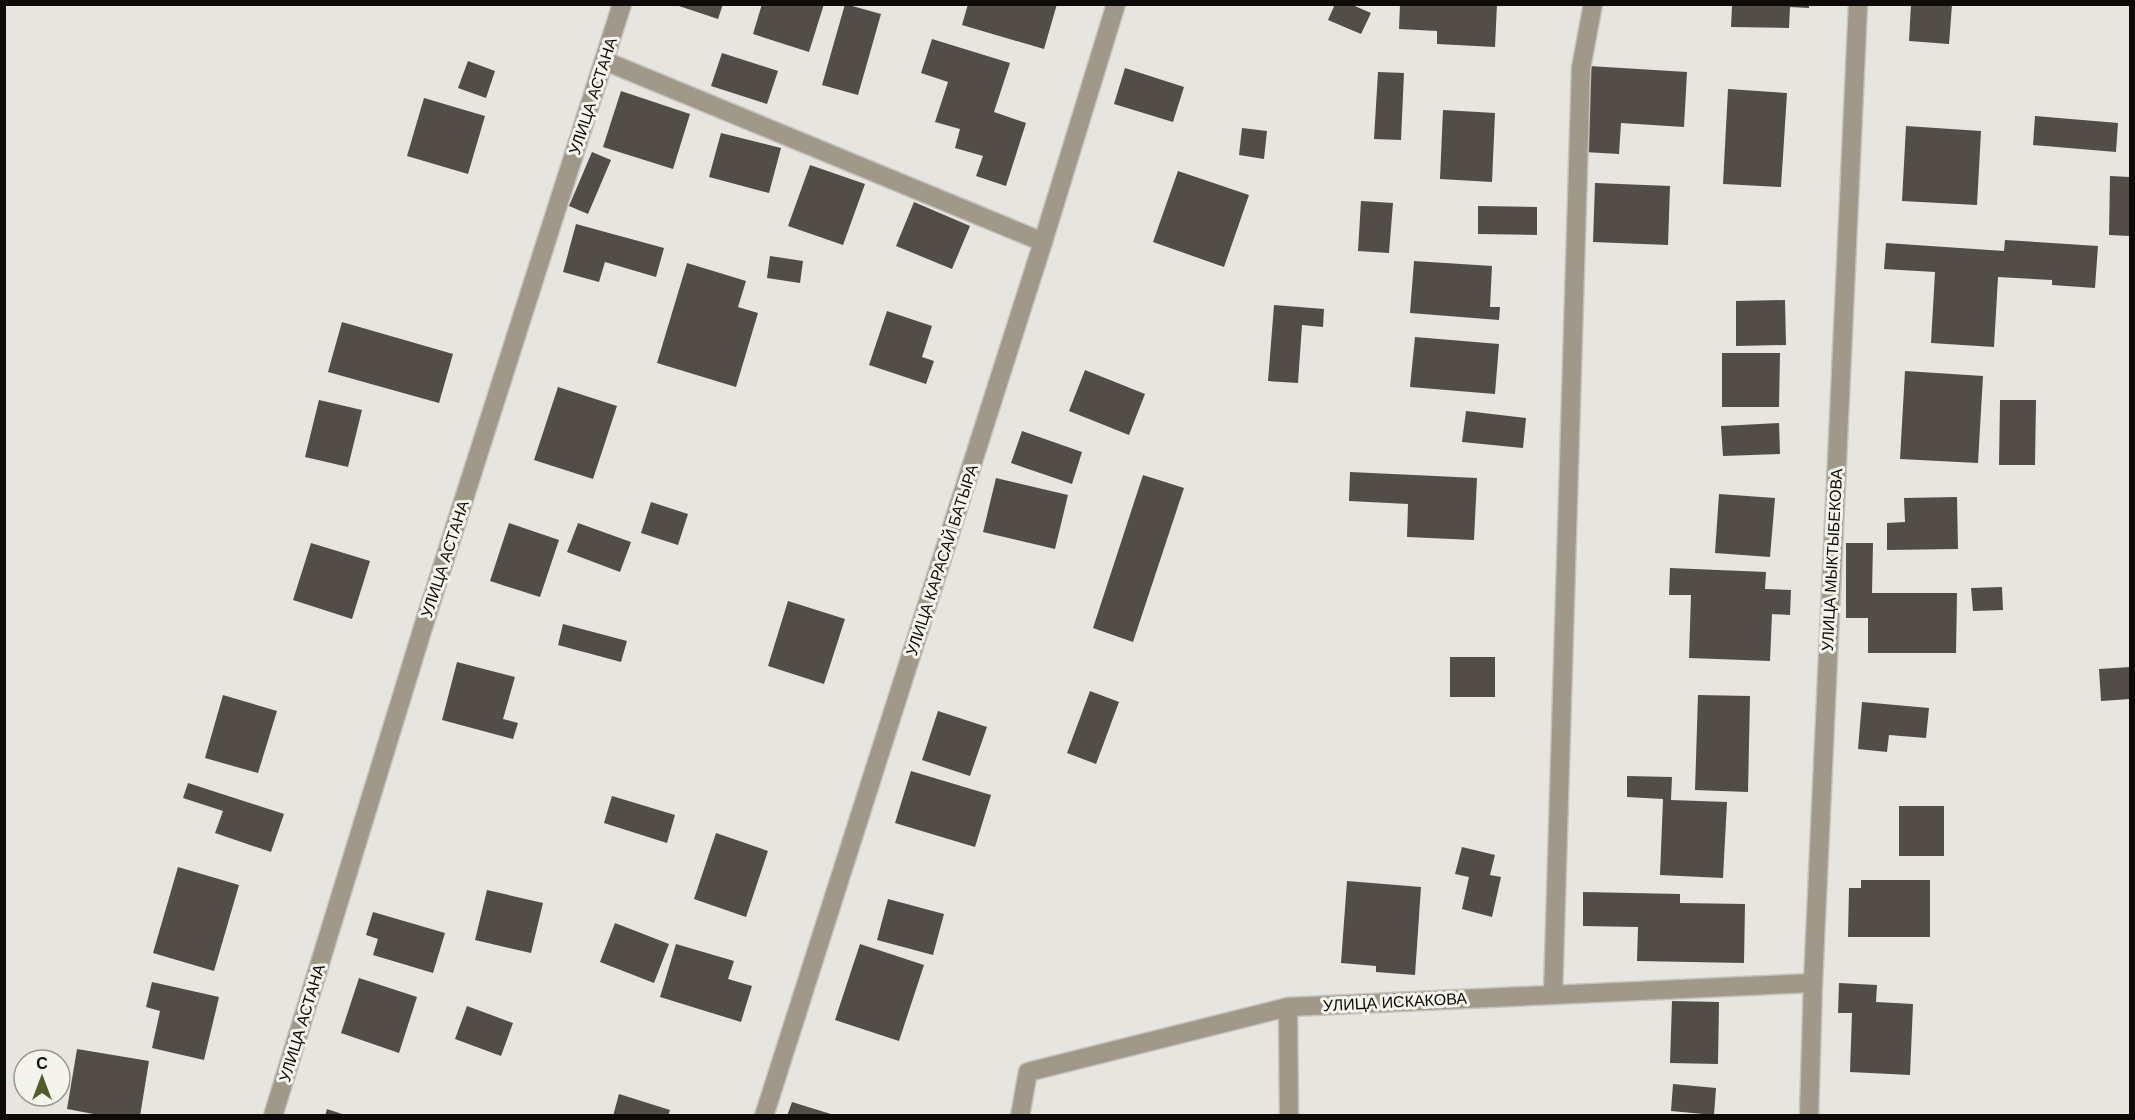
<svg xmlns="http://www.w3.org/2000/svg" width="2135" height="1120" viewBox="0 0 2135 1120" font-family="Helvetica,sans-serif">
	<rect width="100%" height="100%" fill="#e7e5df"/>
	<!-- building -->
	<g fill="#534d4a">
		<polygon points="673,4 723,4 718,19"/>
		<polygon points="762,4 824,4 809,52 753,34"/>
		<polygon points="845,4 881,14 858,95 822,85"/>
		<polygon points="968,4 1057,4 1044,49 962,25"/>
		<polygon points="1335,4 1350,4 1371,13 1361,34 1328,20"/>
		<polygon points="1400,4 1497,4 1495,47 1437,44 1437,31 1399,29"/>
		<polygon points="1742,4 1809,4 1809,8 1790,7 1789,28 1731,27 1732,6 1742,6"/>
		<polygon points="1911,4 1952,5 1949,44 1909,41"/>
		<polygon points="932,39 1010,63 994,112 1026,123 1006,186 976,176 983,156 955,148 960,129 935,122 948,82 921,73"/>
		<polygon points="722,53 778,71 767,104 711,86"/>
		<polygon points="468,61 495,71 486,98 458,88"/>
		<polygon points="1589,66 1687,72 1684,127 1621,123 1619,154 1584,152"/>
		<polygon points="1125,68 1184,87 1173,122 1114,104"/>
		<polygon points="1378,72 1404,73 1401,140 1374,139"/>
		<polygon points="1728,89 1787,93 1781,187 1723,184"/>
		<polygon points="621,91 690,114 673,169 603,147"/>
		<polygon points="424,98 485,116 468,174 407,156"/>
		<polygon points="1443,110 1495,113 1492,182 1440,179"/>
		<polygon points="2035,116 2118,123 2116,152 2033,145"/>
		<polygon points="1906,126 1981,131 1977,205 1902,201"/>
		<polygon points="1242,128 1267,131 1264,159 1239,155"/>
		<polygon points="721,133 781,148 769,193 709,177"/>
		<polygon points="592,152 611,160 588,214 569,206"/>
		<polygon points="810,165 865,184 843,245 788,226"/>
		<polygon points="1178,171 1249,195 1224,267 1153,242"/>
		<polygon points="2110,176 2130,177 2130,236 2109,235"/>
		<polygon points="1595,183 1670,186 1668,245 1593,242"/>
		<polygon points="1361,201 1393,203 1389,253 1358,251"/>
		<polygon points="914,202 970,226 952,269 896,246"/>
		<polygon points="1478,206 1537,207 1537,235 1478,234"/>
		<polygon points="576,224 664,248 656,277 605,262 599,282 563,272"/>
		<polygon points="2005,240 2098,246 2095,288 2052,285 2052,280 1998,277 1994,347 1931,343 1935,272 1884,269 1886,243 2004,251"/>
		<polygon points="770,256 803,261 800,283 767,278"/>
		<polygon points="1414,261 1492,266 1490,307 1500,307 1499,320 1410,313"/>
		<polygon points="687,263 746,281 738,307 758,313 736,387 657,363"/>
		<polygon points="1785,300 1786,345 1736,346 1736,301"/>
		<polygon points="1274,305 1324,309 1323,327 1302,325 1298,383 1268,381"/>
		<polygon points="887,311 932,326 922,357 934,361 926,384 869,365"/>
		<polygon points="342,322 453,354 439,403 328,372"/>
		<polygon points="1415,337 1499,344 1495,394 1410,387"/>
		<polygon points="1722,353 1780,353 1779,407 1722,407"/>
		<polygon points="1085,370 1145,394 1129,435 1069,411"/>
		<polygon points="1905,371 1983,376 1978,463 1900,459"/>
		<polygon points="558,387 617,406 593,479 534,460"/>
		<polygon points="319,400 362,410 348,467 305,457"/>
		<polygon points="2000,400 2036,400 2035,465 1999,465"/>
		<polygon points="1466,411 1526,418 1523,448 1462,442"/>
		<polygon points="1779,423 1780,454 1723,456 1721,426"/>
		<polygon points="1022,431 1082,452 1072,484 1011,463"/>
		<polygon points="1350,472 1477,478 1474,540 1407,537 1408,504 1349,501"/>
		<polygon points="1143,475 1184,488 1133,642 1093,628"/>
		<polygon points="996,478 1068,495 1055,549 983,532"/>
		<polygon points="1719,494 1775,498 1770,557 1715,553"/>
		<polygon points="1957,497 1958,549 1887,550 1887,523 1905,522 1904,498"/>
		<polygon points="651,502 688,514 678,545 641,533"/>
		<polygon points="509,523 559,540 540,597 490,581"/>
		<polygon points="578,523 631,542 620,572 567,552"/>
		<polygon points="311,543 370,561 352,619 293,600"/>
		<polygon points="1846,543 1873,543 1872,593 1957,593 1956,653 1868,653 1868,618 1846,618"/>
		<polygon points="1670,568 1766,572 1765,589 1791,590 1790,615 1772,614 1770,661 1689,658 1691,595 1669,595"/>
		<polygon points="2002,587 2003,610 1973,611 1971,588"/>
		<polygon points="788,601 845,619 824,684 768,666"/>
		<polygon points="563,624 627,641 621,662 558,645"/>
		<rect x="1450" y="657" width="45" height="40"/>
		<polygon points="457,662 515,677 503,719 518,723 513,739 442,720"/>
		<polygon points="2130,667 2130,699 2101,701 2099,669"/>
		<polygon points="1090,691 1119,702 1096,764 1067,753"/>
		<polygon points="223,695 277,711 258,773 205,758"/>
		<polygon points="1698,695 1750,696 1748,792 1695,790"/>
		<polygon points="1862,702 1929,708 1926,738 1889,735 1887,752 1858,749"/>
		<polygon points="938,711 987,727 970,776 922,760"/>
		<polygon points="911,771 991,795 975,847 895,823"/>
		<polygon points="1627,776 1672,777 1671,800 1727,802 1723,878 1660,875 1663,799 1627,797"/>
		<polygon points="188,783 284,814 271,852 215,833 223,811 183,798"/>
		<polygon points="612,796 675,815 667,843 604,823"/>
		<rect x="1899" y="806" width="45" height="50"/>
		<polygon points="716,833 768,851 746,917 694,899"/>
		<polygon points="1462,847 1495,855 1490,875 1501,877 1492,917 1462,909 1469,877 1455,874"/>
		<polygon points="178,867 239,885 214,971 153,953"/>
		<polygon points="1861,880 1930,880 1930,937 1848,937 1849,888 1861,888"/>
		<polygon points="1347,881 1421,887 1415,975 1376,972 1376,966 1341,963"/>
		<polygon points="487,890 543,903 531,953 475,940"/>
		<polygon points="1583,892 1680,894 1680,903 1745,904 1744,963 1637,961 1638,927 1583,926"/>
		<polygon points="888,899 944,914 933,955 877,940"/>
		<polygon points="373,912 445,933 433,973 373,955 378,939 366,935"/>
		<polygon points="615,923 669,944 654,983 600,962"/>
		<polygon points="676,944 734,961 728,979 752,986 741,1022 660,997"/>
		<polygon points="860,944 924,965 899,1041 835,1020"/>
		<polygon points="359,978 417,997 399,1053 341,1033"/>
		<polygon points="152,982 219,997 204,1060 152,1048 160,1011 146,1007"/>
		<polygon points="1839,983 1877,985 1876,1002 1913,1004 1910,1075 1850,1072 1852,1013 1838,1013"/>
		<polygon points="1672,1001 1719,1002 1718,1064 1670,1063"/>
		<polygon points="467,1006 513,1023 501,1056 455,1039"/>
		<polygon points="77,1049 149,1061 140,1116 104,1116 67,1109"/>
		<polygon points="1673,1084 1716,1088 1714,1115 1671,1111"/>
		<polygon points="619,1094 670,1110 668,1116 613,1116"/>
		<polygon points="792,1102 834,1115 834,1116 787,1116"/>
		<polygon points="327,1109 345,1115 345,1116 325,1116"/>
	</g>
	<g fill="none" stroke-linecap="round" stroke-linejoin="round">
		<!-- street casing -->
		<g stroke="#c4c2bd" stroke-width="21">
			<g id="street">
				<polyline points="605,61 1043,242"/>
				<polyline points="1553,995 1581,68 1593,4"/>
				<polyline points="1288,1007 1289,1116"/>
				<polyline points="273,1116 425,621 622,4"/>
				<polyline points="764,1116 1043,242 1116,4"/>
				<polyline points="1020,1116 1028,1072 1288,1007 1813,983"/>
				<polyline points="1809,1116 1813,983 1858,4"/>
			</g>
		</g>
		<!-- street -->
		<use href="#street" stroke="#a09889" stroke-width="18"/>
	</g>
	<g text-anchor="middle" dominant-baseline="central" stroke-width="6" stroke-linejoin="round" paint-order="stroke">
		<!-- street labels -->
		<g font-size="16" fill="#0c0b09" stroke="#f4f3ec">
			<text transform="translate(593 96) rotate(-72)">УЛИЦА АСТАНА</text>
			<text transform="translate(445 559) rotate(-72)">УЛИЦА АСТАНА</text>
			<text transform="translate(942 560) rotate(-72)">УЛИЦА КАРАСАЙ БАТЫРА</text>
			<text transform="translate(1832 560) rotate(-87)">УЛИЦА МЫКТЫБЕКОВА</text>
			<text transform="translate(1395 1002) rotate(-3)">УЛИЦА ИСКАКОВА</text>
			<text transform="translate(302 1023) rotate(-73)">УЛИЦА АСТАНА</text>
		</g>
	</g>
	<!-- border -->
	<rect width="2135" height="1120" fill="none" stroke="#0c0b09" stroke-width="12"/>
	<!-- north arrow -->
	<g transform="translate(42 1078)"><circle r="28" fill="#f4f3ec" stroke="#979691" stroke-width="1.5"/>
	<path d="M0-4.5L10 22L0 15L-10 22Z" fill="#535b29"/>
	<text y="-9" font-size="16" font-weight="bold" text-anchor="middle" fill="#0c0b09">С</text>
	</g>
</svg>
